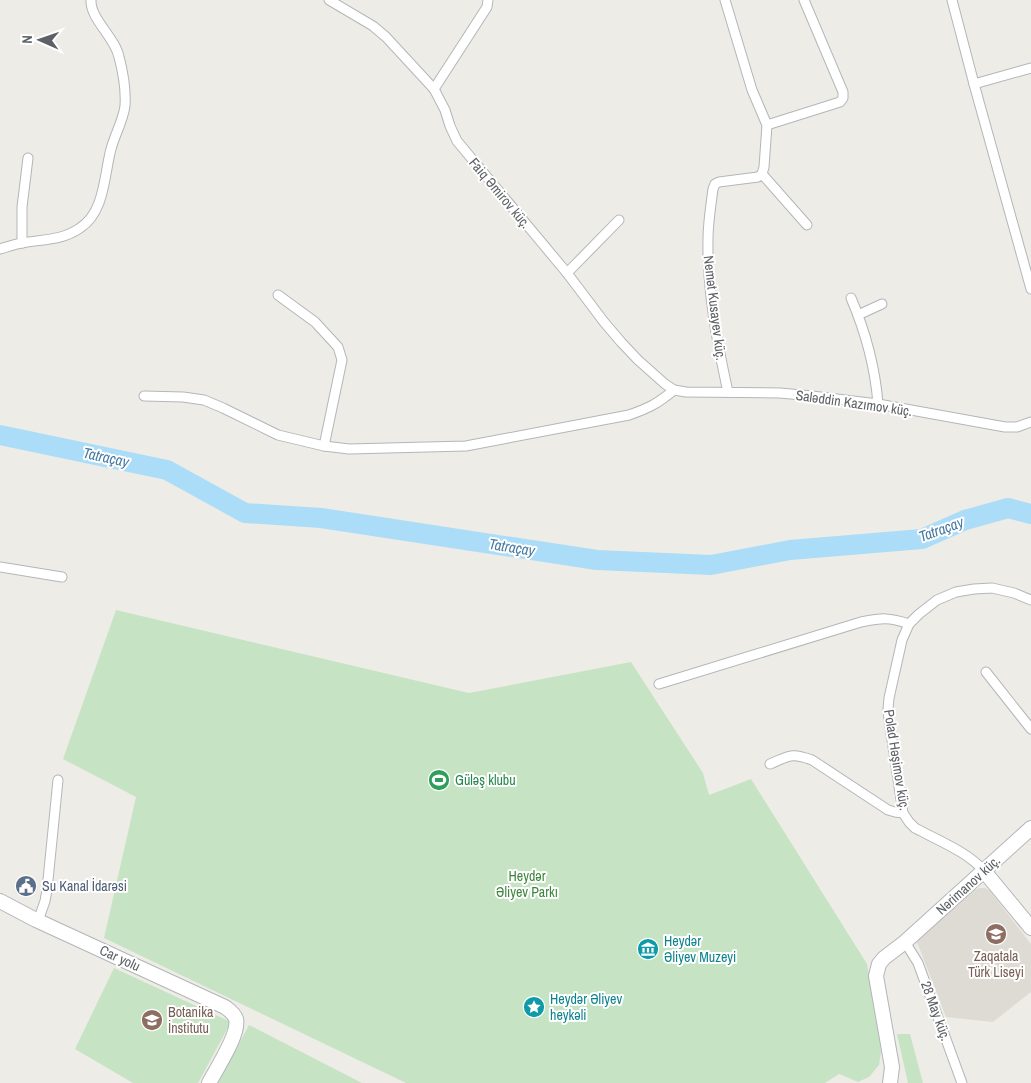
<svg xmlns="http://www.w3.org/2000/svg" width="1031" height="1083" viewBox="0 0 1031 1083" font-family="'Archivo Narrow',sans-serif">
	<rect width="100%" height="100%" fill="#eeece6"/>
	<!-- education -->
	<polygon fill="#dedbd4" points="979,888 985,888 990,891 1031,944 1031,992 993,1022 946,1017 917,942 969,893 974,890"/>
	<!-- green -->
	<g fill="#c6e4c4">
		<polygon points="116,610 469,693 631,662 703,773 709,795 751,779 867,964 880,1038 881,1052 879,1065 869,1077 858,1082 839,1074 825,1083 406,1083 104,938 136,797 63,759"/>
		<polygon points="114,968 231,1022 198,1083 133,1083 75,1049"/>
		<polygon points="249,1025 362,1083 218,1083"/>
		<polygon points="897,1034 910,1034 923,1083 908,1083"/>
	</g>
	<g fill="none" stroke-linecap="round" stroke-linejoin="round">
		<!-- river -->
		<polyline stroke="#abddf9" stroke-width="20" points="0,435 167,470 245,513 321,518 597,560 711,565 790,550 922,539 965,520 1008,508 1031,514"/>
		<!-- street casing -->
		<g stroke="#b3b6b9" stroke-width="11">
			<g id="street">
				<polyline points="329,0 373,26 386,37 434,89 445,110 450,126 457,141 567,273 604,322 621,342 638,360 665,384 674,390 686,392 780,393 812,396 878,404 1005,427 1017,427 1031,422"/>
				<path d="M725,0L752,90L767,125L764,167L762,174L758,177L719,182L715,184L713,189C711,205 708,222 708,239C707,291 717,342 728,392"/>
				<polyline points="952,0 974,84 1031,289"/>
				<polyline points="974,84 1031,68"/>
				<polyline points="434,89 487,7 488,0"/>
				<polyline points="767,125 840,102 843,98 843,92 804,0"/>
				<polyline points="762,174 807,225"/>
				<polyline points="22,243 22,207 28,158"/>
				<path d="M0,249C7,247 15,244 22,243C43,239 61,241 80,228C105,212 104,175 111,149C115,134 123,121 125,106C126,90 123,72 119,57C115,37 90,19 91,0"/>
				<polyline points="567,273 619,220"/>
				<polyline points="278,295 315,322 338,347 342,360 324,446"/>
				<path d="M851,298C866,333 875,365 878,404"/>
				<polyline points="858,315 882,304"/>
				<path d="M144,396L183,397L204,400L223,408L278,435L324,446L349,449L466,446L629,415C649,408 657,404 674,390"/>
				<polyline points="0,567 62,577"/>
				<polyline points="986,672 1031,729"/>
				<path d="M659,684L861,622C882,618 889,617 909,624"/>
				<path d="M770,764C789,756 791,752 812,760L888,810L895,812L903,813"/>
				<path d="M984,871C968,852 937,840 915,828L909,822L903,813L889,720L888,709L889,698L902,640L909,624L919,614L937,600L956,592L974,589L992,588L1014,593L1031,600"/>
				<polyline points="38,921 45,901 47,890 58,780"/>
				<polyline points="905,942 918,963 962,1083"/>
			</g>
		</g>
		<!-- secondary casing -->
		<g stroke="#b2b5b9" stroke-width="16">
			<g id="secondary">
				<polyline points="984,871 1031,928"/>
				<path d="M0,901L36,920L225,1007C229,1010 234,1013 236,1019C240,1034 216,1069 209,1083"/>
				<polyline points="890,1083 892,1067 876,976 879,964 884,958 905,942 1031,828"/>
			</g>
		</g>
		<!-- street -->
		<use href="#street" stroke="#fff" stroke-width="9"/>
		<!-- secondary -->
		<use href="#secondary" stroke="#fff" stroke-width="14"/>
	</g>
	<!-- icons -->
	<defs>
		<g id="stadium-disc" transform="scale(1.125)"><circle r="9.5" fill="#2e9e5b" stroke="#fff"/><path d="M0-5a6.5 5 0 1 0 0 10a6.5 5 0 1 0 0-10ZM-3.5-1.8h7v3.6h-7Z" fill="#fff"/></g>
		<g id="civic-disc" transform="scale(1.125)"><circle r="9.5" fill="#5c6f8a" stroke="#fff"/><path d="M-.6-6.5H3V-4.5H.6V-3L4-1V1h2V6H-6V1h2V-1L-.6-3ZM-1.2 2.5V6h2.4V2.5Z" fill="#fff"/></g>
		<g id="school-disc" transform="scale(1.125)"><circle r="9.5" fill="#8d6e63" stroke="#fff"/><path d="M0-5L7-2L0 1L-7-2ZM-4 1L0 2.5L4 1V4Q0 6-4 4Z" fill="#fff"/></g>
		<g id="museum-disc" transform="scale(1.125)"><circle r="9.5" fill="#0f9aa8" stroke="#fff"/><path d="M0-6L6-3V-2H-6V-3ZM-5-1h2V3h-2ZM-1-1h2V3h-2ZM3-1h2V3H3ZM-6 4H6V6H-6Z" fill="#fff"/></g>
		<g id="sight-disc" transform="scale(1.125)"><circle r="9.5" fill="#0f9aa8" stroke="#fff"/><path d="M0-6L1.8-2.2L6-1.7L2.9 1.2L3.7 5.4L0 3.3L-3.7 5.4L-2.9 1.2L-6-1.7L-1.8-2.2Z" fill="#fff"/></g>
		<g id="university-disc" transform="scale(1.125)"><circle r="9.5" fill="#8d6e63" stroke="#fff"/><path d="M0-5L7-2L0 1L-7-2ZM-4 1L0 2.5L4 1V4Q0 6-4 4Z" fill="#fff"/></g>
	</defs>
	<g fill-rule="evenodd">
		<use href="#stadium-disc" x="439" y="780"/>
		<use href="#civic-disc" x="26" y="886"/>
		<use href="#school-disc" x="996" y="934"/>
		<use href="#museum-disc" x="648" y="949"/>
		<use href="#sight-disc" x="534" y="1007"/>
		<use href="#university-disc" x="152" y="1020"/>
	</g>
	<g text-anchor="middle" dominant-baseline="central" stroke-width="4" stroke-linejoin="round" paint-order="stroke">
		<!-- street labels -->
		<g font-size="14" fill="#5d6165" stroke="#fff">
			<text transform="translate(500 193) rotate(50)">Faiq Əmirov küç.</text>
			<text transform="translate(715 308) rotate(83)">Nemət Kusayev küç.</text>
			<text transform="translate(854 403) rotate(8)">Saləddin Kazımov küç.</text>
			<text transform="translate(897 760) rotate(81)">Polad Həşimov küç.</text>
			<text transform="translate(968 885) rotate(-42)">Nərimanov küç.</text>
			<text transform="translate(120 958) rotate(25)">Car yolu</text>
			<text transform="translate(936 1011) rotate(70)">28 May küç.</text>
		</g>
		<!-- leisure labels -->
		<g font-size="14" fill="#27864d" stroke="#fff" text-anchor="start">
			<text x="455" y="780">Güləş klubu</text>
		</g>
		<!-- park labels -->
		<g font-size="14" fill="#3e853c" stroke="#fff">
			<text x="527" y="876">Heydər<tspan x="527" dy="16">Əliyev Parkı</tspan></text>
		</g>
		<!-- service labels -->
		<g font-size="14" fill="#4e5e75" stroke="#fff" text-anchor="start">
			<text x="42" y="886">Su Kanal İdarəsi</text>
		</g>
		<!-- culture labels -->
		<g font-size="14" fill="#0d838f" stroke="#fff" text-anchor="start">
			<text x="664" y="941">Heydər<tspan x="664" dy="16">Əliyev Muzeyi</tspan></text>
			<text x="550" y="999">Heydər Əliyev<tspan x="550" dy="16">heykəli</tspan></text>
		</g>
		<!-- education labels -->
		<g font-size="14" fill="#785e54" stroke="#fff">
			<text x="996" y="956">Zaqatala<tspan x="996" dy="16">Türk Liseyi</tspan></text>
			<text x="168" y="1012" text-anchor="start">Botanika<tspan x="168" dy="16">İnstitutu</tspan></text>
		</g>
		<!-- water labels -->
		<g font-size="15" font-style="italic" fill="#467aa2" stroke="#fff">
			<text transform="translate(106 457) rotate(12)">Tatraçay</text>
			<text transform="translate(941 529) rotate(-20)">Tatraçay</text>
			<text transform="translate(512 547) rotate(9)">Tatraçay</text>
		</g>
	</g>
	<!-- north arrow -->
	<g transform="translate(40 40) rotate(272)" stroke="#ffffff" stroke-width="4" paint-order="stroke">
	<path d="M0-4L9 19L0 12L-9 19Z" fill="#5d6165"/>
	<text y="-8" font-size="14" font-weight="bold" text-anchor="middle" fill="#5d6165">N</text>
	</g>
</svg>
